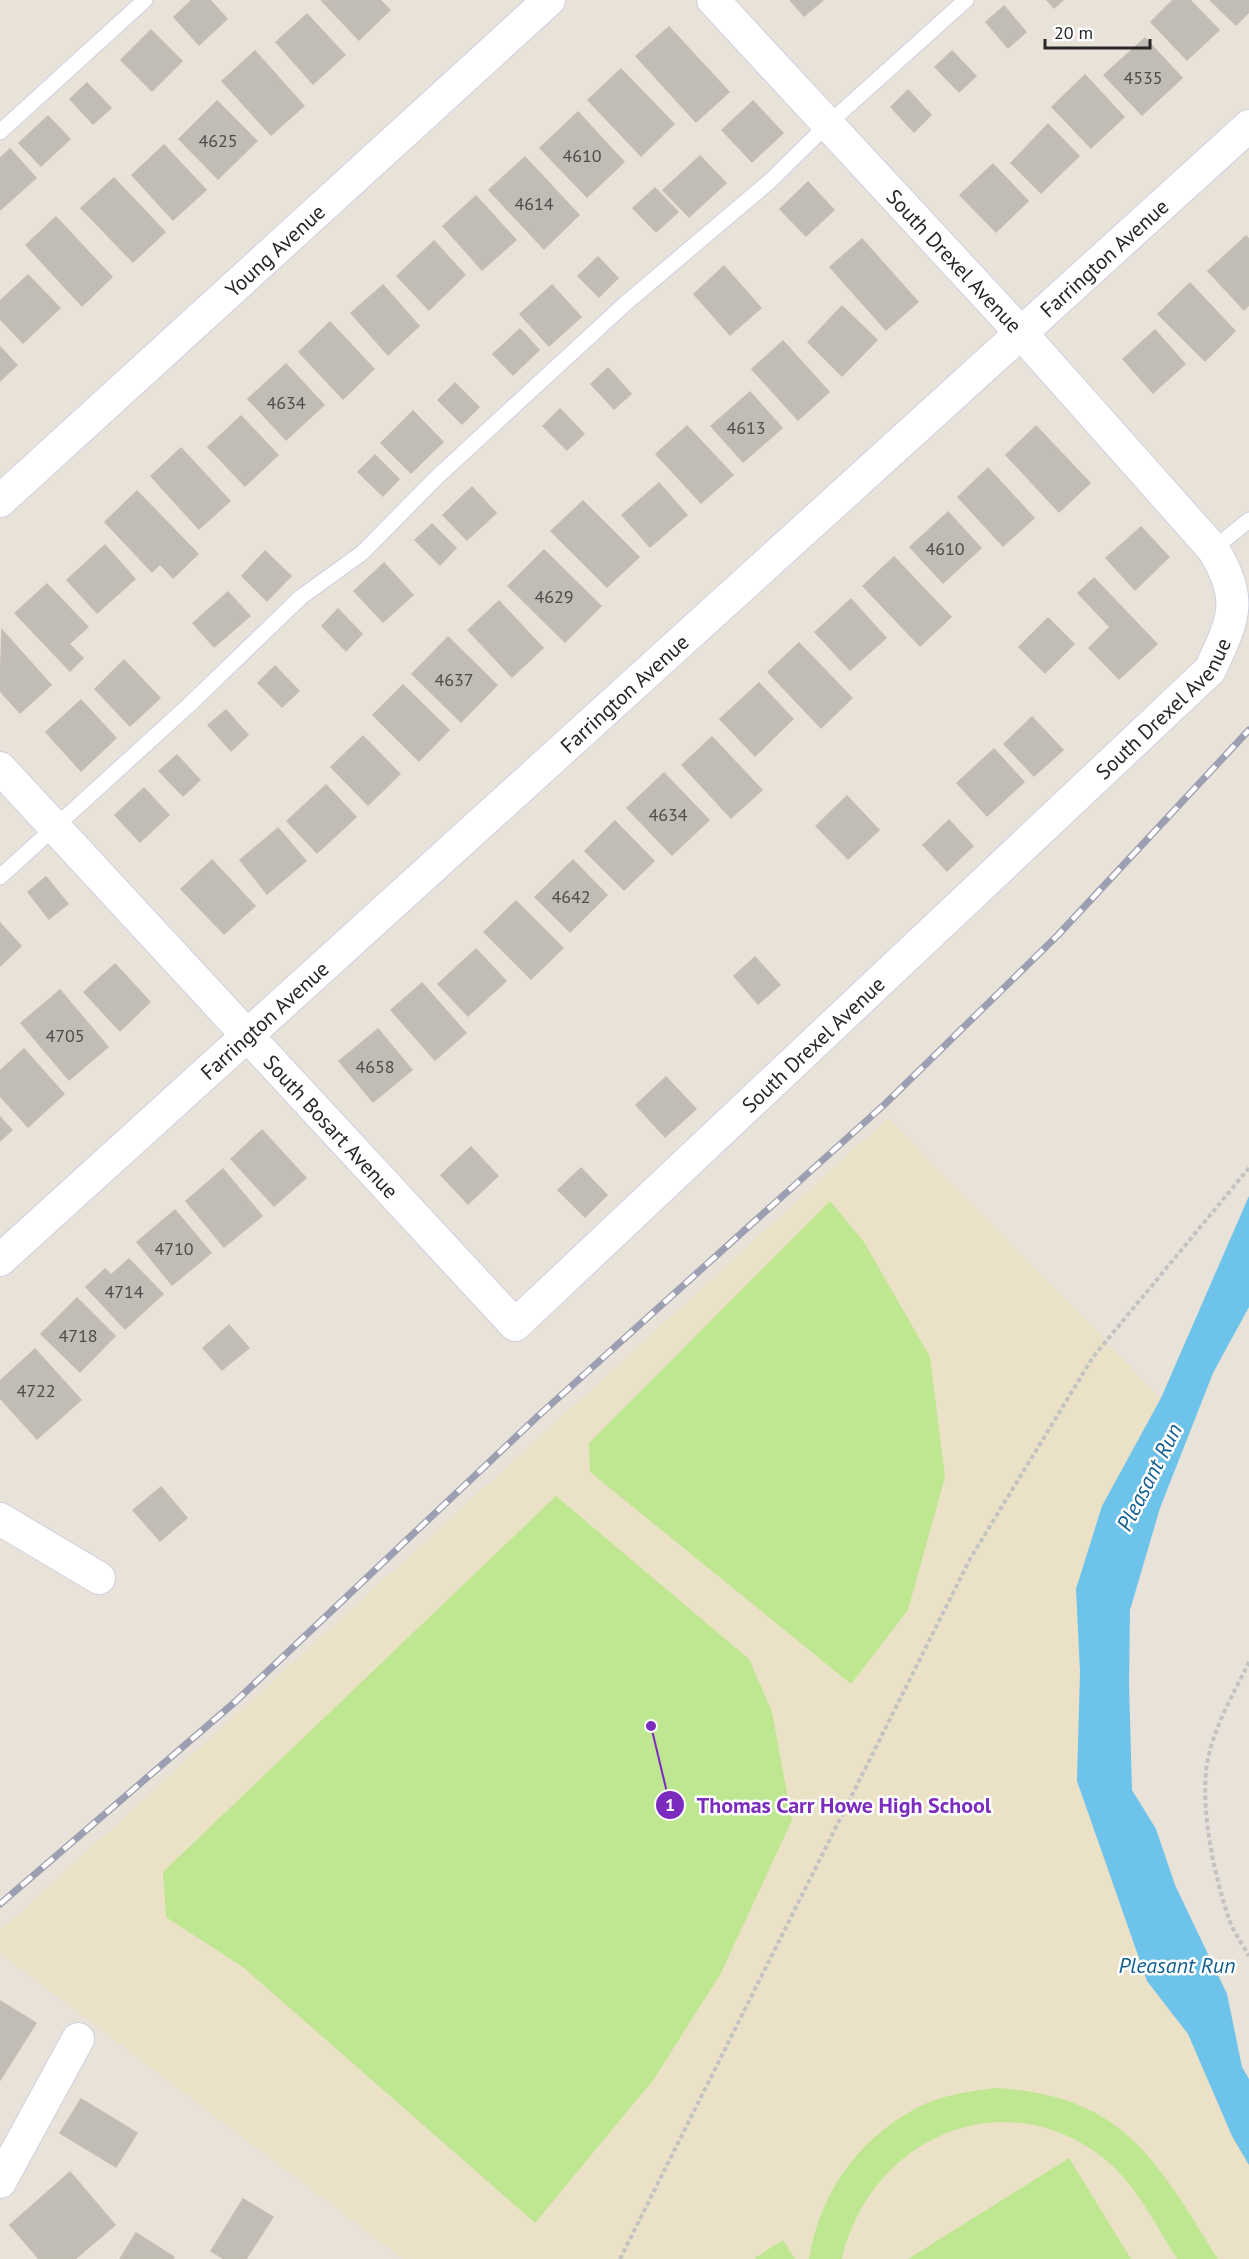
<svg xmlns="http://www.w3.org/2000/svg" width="1249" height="2259" viewBox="0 0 1249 2259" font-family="'PT Sans',sans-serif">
	<rect width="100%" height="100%" fill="#e9e2d8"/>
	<!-- education -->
	<polygon fill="#ebe1c7" points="888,1118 1161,1398 1102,1506 1076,1589 1080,1672 1077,1781 1147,1981 1188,2034 1232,2136 1249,2165 1249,2259 403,2259 0,1953 0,1931"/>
	<!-- pitch -->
	<g fill="#bfe691">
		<polygon points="830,1201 864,1242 930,1357 945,1477 908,1610 851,1684 590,1472 589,1443"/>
		<polygon points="556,1496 749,1659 772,1712 792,1820 721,1973 654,2079 535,2223 244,1968 166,1917 163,1872"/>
		<path d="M995,2088C1124,2095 1156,2160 1218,2259H1177C1155,2224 1135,2182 1101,2156C999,2079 869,2141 842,2259H809C820,2190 863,2132 927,2103C949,2094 973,2091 995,2088Z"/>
		<polygon points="1069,2158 1131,2259 908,2259"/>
		<polygon points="783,2240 795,2259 756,2259 755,2258"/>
	</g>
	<!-- water -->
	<polygon fill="#6dc3e9" points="1249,1196 1249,1307 1213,1373 1160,1508 1130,1610 1129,1684 1132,1790 1156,1829 1175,1885 1227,1994 1242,2067 1249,2079 1249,2165 1232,2136 1188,2034 1147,1981 1077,1781 1080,1672 1076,1589 1102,1506 1161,1398"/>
	<!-- building -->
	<g fill="#c1bcb5" stroke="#c4beb2" stroke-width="1.5">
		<polygon points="192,0 210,0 227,19 199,45 174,17"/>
		<polygon points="380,0 390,10 359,40 322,1"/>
		<polygon points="790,0 823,0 804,16"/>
		<polygon points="1047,0 1063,0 1054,8"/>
		<polygon points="1173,0 1190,0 1219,30 1187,60 1151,22"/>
		<polygon points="1210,0 1249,0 1249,12 1236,25"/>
		<polygon points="1004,6 1026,32 1008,48 986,22"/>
		<polygon points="307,14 345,55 313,84 276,42"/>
		<polygon points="669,27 729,92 696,122 636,56"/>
		<polygon points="151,30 182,61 152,91 121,60"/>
		<polygon points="1145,38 1182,78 1142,115 1104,75"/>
		<polygon points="255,51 304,106 271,135 222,81"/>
		<polygon points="952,51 976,76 959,92 935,67"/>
		<polygon points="621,69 674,124 641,156 588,100"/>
		<polygon points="1085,75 1124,117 1091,148 1052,107"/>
		<polygon points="87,83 111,108 93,124 70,99"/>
		<polygon points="908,90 931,115 914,132 891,107"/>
		<polygon points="217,101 257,141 218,179 179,139"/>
		<polygon points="753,101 783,133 752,162 722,130"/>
		<polygon points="578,112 624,162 587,197 540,148"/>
		<polygon points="48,116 70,139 41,166 19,143"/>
		<polygon points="1048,124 1079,156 1041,193 1011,163"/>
		<polygon points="164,145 206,190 173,220 132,175"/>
		<polygon points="10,149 36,178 0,210 0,158"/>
		<polygon points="700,156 726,183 689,217 663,190"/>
		<polygon points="525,157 579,215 544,249 489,190"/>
		<polygon points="993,164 1028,201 996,232 960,195"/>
		<polygon points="114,178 165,232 133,262 81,208"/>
		<polygon points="808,182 834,210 806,236 780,209"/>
		<polygon points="655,188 678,212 656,232 633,208"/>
		<polygon points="476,196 516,240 482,270 443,226"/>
		<polygon points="56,217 112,277 82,306 26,245"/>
		<polygon points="1246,236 1249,239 1249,305 1244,310 1208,271"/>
		<polygon points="862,239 918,302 886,330 830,267"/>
		<polygon points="434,241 465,275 429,310 397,276"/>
		<polygon points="598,257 618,278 599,297 578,276"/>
		<polygon points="724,266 761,308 730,335 694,294"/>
		<polygon points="28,275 60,308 23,343 0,319 0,301"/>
		<polygon points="1190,283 1235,331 1205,361 1158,314"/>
		<polygon points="383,285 419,326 388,355 351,313"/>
		<polygon points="552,285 581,317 549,346 520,314"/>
		<polygon points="842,306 877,340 842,376 808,342"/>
		<polygon points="330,322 374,369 343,399 299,352"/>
		<polygon points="520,329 539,350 513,375 493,354"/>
		<polygon points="1155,330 1185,364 1153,393 1123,359"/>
		<polygon points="783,341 829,392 798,420 752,369"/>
		<polygon points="0,347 17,365 0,381"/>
		<polygon points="286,364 324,405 286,440 248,399"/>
		<polygon points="608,368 631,394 614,409 591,384"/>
		<polygon points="455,383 479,407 462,424 438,400"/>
		<polygon points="750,392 782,428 743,462 711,426"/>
		<polygon points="560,409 584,434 567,450 543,426"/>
		<polygon points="413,411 443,442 411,473 381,443"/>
		<polygon points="241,416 278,455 245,486 208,447"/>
		<polygon points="687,426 733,475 701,503 656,454"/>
		<polygon points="1036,426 1090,483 1059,512 1006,455"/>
		<polygon points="181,448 230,501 199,529 151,476"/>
		<polygon points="375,455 399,479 383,496 358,472"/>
		<polygon points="988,468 1034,518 1003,546 958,497"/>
		<polygon points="659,483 687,515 650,547 622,515"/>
		<polygon points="472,487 496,513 467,540 443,515"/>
		<polygon points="137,491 198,554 173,578 160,564 152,572 105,522"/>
		<polygon points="583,501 639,557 607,587 551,531"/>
		<polygon points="948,512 981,548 943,583 910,547"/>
		<polygon points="432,524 456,548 440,565 415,540"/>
		<polygon points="1141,527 1169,557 1135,590 1106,558"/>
		<polygon points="105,545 135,579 97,613 67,580"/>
		<polygon points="544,550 601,606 565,642 508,586"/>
		<polygon points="265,551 291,576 267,601 242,576"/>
		<polygon points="894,557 951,617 920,646 863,586"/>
		<polygon points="384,563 413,595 383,622 354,591"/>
		<polygon points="1094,578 1157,644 1119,679 1089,648 1110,627 1078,593"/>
		<polygon points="47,584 88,627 69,644 83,658 70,671 15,613"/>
		<polygon points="228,592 250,616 214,647 193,623"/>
		<polygon points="851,599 886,638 850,670 815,632"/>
		<polygon points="499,601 543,648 512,677 468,630"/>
		<polygon points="338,609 362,634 346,651 322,626"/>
		<polygon points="1048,618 1074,644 1045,673 1019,647"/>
		<polygon points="2,630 51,685 20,713 0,691"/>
		<polygon points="448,637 497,685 461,722 412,674"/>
		<polygon points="799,643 852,698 821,728 768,672"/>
		<polygon points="124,660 160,698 130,726 95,689"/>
		<polygon points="275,666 299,691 282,707 258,683"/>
		<polygon points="759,683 793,719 755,756 720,719"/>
		<polygon points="403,685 449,730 419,761 373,715"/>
		<polygon points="81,700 116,738 81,771 46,732"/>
		<polygon points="226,710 248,735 231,751 208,725"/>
		<polygon points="1032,717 1063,750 1034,776 1004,744"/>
		<polygon points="363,736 400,774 368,805 331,767"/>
		<polygon points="712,737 762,790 731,818 682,765"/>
		<polygon points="994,749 1024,782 987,816 957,783"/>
		<polygon points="177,755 200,780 183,796 159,771"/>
		<polygon points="664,773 709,820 672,855 627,808"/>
		<polygon points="326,785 356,817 317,853 287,821"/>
		<polygon points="144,788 169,815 140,842 115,815"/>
		<polygon points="847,796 879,830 848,859 816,826"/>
		<polygon points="949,820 973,846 947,871 923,845"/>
		<polygon points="615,821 654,861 624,890 585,851"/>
		<polygon points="278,828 306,861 267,894 240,860"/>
		<polygon points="212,860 255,906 224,934 181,889"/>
		<polygon points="573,860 607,895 570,932 535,897"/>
		<polygon points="46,877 68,904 49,919 28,892"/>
		<polygon points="516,901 563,948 531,979 484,932"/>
		<polygon points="0,923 21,946 0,966"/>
		<polygon points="476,949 506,981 468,1016 438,984"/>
		<polygon points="755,957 780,985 758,1004 734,976"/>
		<polygon points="115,964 150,1002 120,1031 84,992"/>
		<polygon points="422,983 466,1033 435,1060 391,1010"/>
		<polygon points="60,990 108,1047 69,1080 21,1023"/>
		<polygon points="378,1029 412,1070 373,1102 339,1061"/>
		<polygon points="24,1049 64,1094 28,1127 0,1096 0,1071"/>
		<polygon points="666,1077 696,1109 665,1137 636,1105"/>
		<polygon points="0,1117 12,1130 0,1141"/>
		<polygon points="262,1130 306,1178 274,1206 231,1159"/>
		<polygon points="471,1147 498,1176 468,1204 441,1175"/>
		<polygon points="581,1168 607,1195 585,1217 558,1190"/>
		<polygon points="223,1169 262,1216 224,1247 186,1201"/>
		<polygon points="175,1210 211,1253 172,1285 137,1242"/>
		<polygon points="129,1259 163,1294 125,1329 86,1287 105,1269 111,1275"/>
		<polygon points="77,1298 115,1336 80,1372 41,1334"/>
		<polygon points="229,1325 249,1348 222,1370 203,1348"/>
		<polygon points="35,1349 81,1400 37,1439 0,1398 0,1381"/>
		<polygon points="161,1487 187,1518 160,1541 133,1510"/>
		<polygon points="0,2001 36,2023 0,2080"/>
		<polygon points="81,2099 137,2133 116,2167 60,2133"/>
		<polygon points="70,2172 115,2225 75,2259 39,2259 10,2225"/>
		<polygon points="243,2199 273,2217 246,2259 224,2259 211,2251"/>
		<polygon points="136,2233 174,2257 173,2259 120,2259"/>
	</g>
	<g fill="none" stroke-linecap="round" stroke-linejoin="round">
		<!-- lane casing -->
		<g stroke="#ced0e0" stroke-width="17">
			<g id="lane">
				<polyline points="0,132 145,0"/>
				<polyline points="1213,549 1249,520"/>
				<polyline points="0,877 189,705 301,597 362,553 437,477 626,303 770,181 828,124 966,0"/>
			</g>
		</g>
		<!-- street casing -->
		<g stroke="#ced0e0" stroke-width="34">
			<g id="street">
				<path id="s1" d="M0,501L549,0"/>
				<path id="s2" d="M0,768L515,1325L1210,670C1234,618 1244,601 1213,549L1021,333L713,0"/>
				<path id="s3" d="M0,1260L1249,126"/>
				<polyline points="0,1519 99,1578"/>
				<polyline points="0,2182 78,2039"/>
			</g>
		</g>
		<!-- path -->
		<g stroke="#c3c3c3" stroke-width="4" stroke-dasharray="4.5 3" stroke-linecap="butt">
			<path d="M1249,1662C1233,1695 1209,1735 1206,1772C1202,1816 1214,1874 1228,1916C1232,1930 1242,1943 1249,1956"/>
			<polyline points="620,2259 970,1559 1093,1357 1249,1168"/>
		</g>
		<!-- lane -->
		<use href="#lane" stroke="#fff" stroke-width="15"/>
		<!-- street -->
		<use href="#street" stroke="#fff" stroke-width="32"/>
		<!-- rail casing -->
		<g stroke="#9c9eb1" stroke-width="7">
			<polyline id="rail" points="0,1904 235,1702 537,1417 885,1104 1058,935 1249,730"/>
		</g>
		<!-- rail -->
		<use href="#rail" stroke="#fff" stroke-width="4.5" stroke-dasharray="14" stroke-linecap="butt"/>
	</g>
	<g text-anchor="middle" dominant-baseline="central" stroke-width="5" stroke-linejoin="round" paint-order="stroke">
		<!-- number labels -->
		<g font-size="18" fill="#4e4c4a">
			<text x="1143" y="77">4535</text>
			<text x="218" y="140">4625</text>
			<text x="582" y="155">4610</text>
			<text x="534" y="203">4614</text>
			<text x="286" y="402">4634</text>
			<text x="746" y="427">4613</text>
			<text x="945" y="548">4610</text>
			<text x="554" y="596">4629</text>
			<text x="454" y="679">4637</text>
			<text x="668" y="814">4634</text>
			<text x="571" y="896">4642</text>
			<text x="65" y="1035">4705</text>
			<text x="375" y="1066">4658</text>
			<text x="174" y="1248">4710</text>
			<text x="124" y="1291">4714</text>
			<text x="78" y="1335">4718</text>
			<text x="36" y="1390">4722</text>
		</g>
		<!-- street labels -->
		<g font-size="21" fill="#272727" stroke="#fff">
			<text stroke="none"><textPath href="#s1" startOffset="372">Young Avenue</textPath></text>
			<text stroke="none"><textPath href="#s3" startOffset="1491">Farrington Avenue</textPath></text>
			<text transform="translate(954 261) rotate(47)">South Drexel Avenue</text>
			<text stroke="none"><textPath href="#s3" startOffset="843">Farrington Avenue</textPath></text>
			<text stroke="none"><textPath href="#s2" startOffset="1654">South Drexel Avenue</textPath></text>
			<text stroke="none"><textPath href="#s3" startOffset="357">Farrington Avenue</textPath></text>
			<text stroke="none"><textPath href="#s2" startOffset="1168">South Drexel Avenue</textPath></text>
			<text stroke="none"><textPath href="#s2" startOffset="488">South Bosart Avenue</textPath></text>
		</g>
		<!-- water labels -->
		<g font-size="22" font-style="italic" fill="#125f90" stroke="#fff">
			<text transform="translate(1149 1477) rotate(-63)">Pleasant Run</text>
			<text x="1177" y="1965">Pleasant Run</text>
		</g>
	</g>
	<!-- callouts -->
	<path fill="none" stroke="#7b2cbf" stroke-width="2" d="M651 1726L670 1805"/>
	<g fill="#7b2cbf" stroke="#fff" stroke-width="2">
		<circle cx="651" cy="1726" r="6"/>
		<circle cx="670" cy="1805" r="15"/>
	</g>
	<g font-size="18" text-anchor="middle" font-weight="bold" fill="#fff">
		<text x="670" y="1811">1</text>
	</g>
	<g font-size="22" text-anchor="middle" font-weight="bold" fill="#7b2cbf" stroke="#fff" stroke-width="5" stroke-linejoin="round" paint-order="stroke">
		<text x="844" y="1813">Thomas Carr Howe High School</text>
	</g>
	<!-- scale -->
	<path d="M1045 39v9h105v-9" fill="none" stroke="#272727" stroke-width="3"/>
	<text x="1054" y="39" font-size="18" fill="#272727" stroke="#ffffff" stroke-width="4.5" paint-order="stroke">20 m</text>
</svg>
